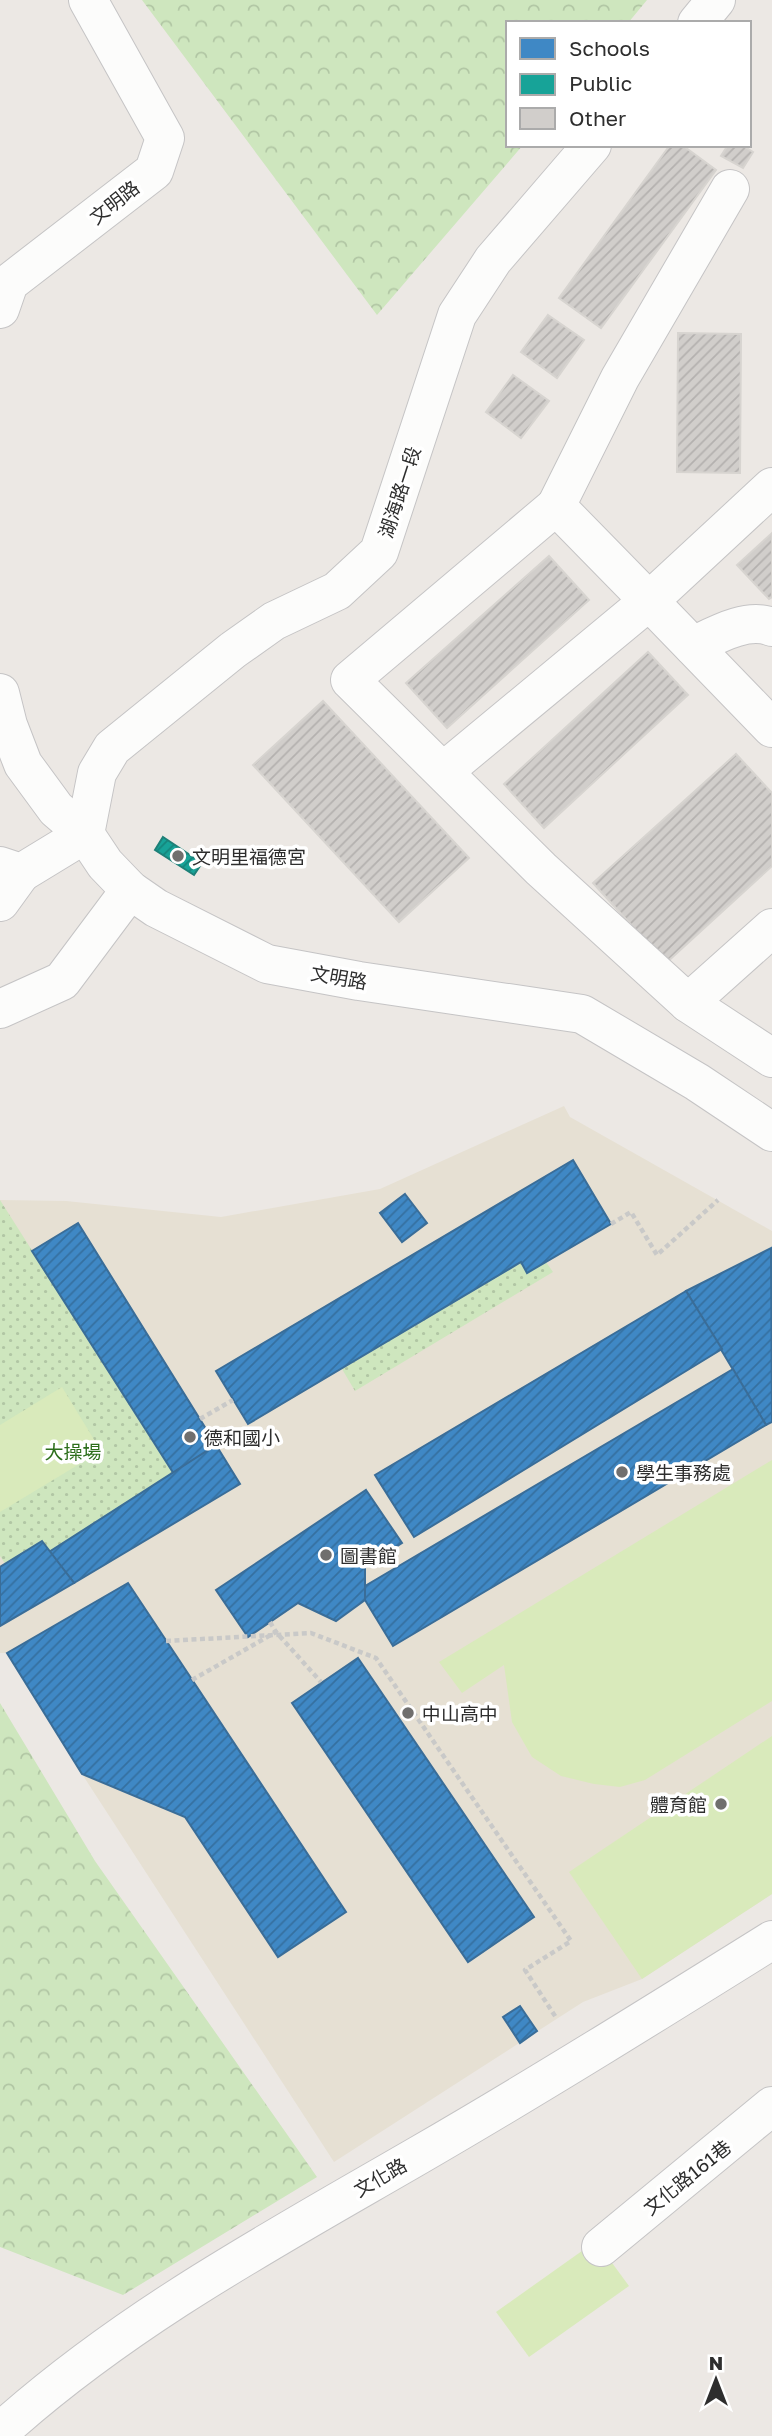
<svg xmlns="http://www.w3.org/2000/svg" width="772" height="2436" viewBox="0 0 772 2436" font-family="'Golos Text','Noto Sans TC',sans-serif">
	<defs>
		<pattern id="grass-dots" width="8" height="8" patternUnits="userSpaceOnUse" patternTransform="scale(1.75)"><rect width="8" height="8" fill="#cee6be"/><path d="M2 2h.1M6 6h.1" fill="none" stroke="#b1c6a4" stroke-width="1.8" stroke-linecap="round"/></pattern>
		<pattern id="forest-crowns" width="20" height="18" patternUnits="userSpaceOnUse" patternTransform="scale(1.75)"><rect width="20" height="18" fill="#cee6be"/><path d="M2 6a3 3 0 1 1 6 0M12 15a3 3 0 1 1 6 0" fill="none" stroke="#b1c6a4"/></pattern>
		<pattern id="schools-hatch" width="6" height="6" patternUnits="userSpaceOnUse" patternTransform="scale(1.75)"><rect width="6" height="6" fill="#3f88c5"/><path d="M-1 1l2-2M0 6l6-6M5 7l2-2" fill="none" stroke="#3570a0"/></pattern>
		<pattern id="public-hatch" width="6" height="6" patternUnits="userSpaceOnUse" patternTransform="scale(1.75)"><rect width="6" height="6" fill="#17a398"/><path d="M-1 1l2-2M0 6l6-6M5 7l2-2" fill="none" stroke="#15857c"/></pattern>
		<pattern id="building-hatch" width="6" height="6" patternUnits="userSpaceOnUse" patternTransform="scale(1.75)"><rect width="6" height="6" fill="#d1cecb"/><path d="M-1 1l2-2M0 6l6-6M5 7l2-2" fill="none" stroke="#b4b1af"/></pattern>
	</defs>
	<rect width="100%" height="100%" fill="#ece8e4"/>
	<!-- education -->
	<polygon fill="#e6e0d3" points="564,1106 570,1117 772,1231 772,1894 642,1979 583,2002 334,2162 82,1774 7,1653 0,1653 0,1200 66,1201 221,1217 380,1189"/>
	<!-- grass -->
	<g fill="url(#grass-dots)">
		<polygon points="0,1200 174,1474 49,1552 42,1542 6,1565 0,1556"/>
		<polygon points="521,1262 528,1273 546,1262 553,1272 355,1391 342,1369"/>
	</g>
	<!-- forest -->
	<g fill="url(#forest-crowns)">
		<polygon points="142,0 647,0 628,23 508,23 508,145 523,145 377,315"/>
		<polygon points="0,1703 95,1861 317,2177 123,2295 0,2247"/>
	</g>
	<!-- pitch -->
	<g fill="#d9eabb">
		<polygon points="62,1387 101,1451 0,1512 0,1425"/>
		<polygon points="772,1460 772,1701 645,1780 620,1787 594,1784 561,1776 532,1757 512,1722 504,1665 462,1693 439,1662"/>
		<polygon points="772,1736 772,1894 642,1979 569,1872"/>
		<polygon points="596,2241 629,2286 529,2357 496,2312"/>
	</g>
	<!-- schools -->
	<g fill="url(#schools-hatch)" stroke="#3a6d98" stroke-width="2">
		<polygon points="573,1160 611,1224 527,1273 521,1262 248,1424 216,1371"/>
		<polygon points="405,1194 427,1223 402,1242 380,1213"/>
		<polygon points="78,1223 216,1445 174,1474 32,1251"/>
		<polygon points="771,1248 772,1422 766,1425 686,1291"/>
		<polygon points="686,1291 722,1349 414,1537 375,1475"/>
		<polygon points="733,1369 766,1425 393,1646 365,1600 365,1586"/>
		<polygon points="216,1445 240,1484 74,1583 49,1552"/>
		<polygon points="366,1490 402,1543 365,1567 365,1600 336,1621 298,1603 248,1637 216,1590"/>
		<polygon points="42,1541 74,1583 0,1626 0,1567"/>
		<polygon points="128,1583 346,1912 278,1957 185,1817 82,1774 7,1653"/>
		<polygon points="358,1658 534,1917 468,1962 292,1703"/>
		<polygon points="520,2006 537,2031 520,2043 503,2017"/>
	</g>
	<!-- public -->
	<polygon fill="url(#public-hatch)" stroke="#1e8078" stroke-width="2" points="163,837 202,863 194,875 155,850"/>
	<!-- building -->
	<g fill="url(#building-hatch)" stroke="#d7d4d0" stroke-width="2">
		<polygon points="670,145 682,145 716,170 601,328 559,298"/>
		<polygon points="728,145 742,145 753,152 743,168 721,156"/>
		<polygon points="548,315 584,340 557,378 521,352"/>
		<polygon points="678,333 741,334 740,473 677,472"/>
		<polygon points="513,375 549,401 521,438 486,412"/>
		<polygon points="772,533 772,597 769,599 737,565"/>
		<polygon points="549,556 589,600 447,728 406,683"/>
		<polygon points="648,652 688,695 544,828 504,784"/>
		<polygon points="323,701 469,858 399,922 253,765"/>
		<polygon points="736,754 772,793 772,866 666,963 593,883"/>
	</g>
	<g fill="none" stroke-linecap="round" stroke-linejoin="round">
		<!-- minor casing -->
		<g stroke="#c5c4c5" stroke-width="40">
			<g id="minor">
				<polyline points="697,23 716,0"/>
				<polyline points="730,189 620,378 556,506 649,601 772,487"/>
				<polyline points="0,309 9,283 154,171 165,138 88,0"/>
				<polyline points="556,506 350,680 541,869 688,1003 772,1058"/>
				<path d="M693,646C716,635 747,617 772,627"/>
				<polyline points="0,693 8,725 23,764 56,809 85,834 105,864 130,890 156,908 267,964 359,981 582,1014 697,1082 772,1132"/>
				<polyline points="444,771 649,601 772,728"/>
				<polyline points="85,834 97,773 112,748 233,650 274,621 337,591 379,552 457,315 493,260 592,145"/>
				<polyline points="0,866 21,873 85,834"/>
				<polyline points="0,902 21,873"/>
				<polyline points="688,1003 772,928"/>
				<polyline points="0,1009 62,981 130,890"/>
				<polyline points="601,2247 772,2106"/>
				<path d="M0,2432C125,2319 274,2239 419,2155C538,2086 655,2013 772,1940"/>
			</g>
		</g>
		<!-- path -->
		<g stroke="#c9c9c8" stroke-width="4.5" stroke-dasharray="5 3.5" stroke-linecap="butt">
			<polyline points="611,1224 631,1212 657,1255 718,1200"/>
			<polyline points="200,1419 233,1400"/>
			<polyline points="270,1622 276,1632"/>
			<polyline points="166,1641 311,1633 376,1658 571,1941 525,1970 557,2019"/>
		</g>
		<!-- minor -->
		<use href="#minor" stroke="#fcfcfb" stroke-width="38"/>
		<!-- path-bridge -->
		<polyline stroke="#c9c9c8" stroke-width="4.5" stroke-dasharray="5 3.5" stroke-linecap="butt" points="192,1680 276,1632 321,1682"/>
	</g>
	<!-- markers -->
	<g fill="#706f6e" stroke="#fff" stroke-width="2.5">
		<circle cx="178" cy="856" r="7"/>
		<circle cx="190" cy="1437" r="7"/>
		<circle cx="622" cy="1472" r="7"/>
		<circle cx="326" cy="1555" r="7"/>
		<circle cx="408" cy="1713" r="7"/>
		<circle cx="721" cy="1804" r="7"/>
	</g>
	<g text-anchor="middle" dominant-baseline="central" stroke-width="7" stroke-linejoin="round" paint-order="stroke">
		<!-- street labels -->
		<g font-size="19" fill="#2e2e2e" stroke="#fff">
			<text transform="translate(114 202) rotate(-38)">文明路</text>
			<text transform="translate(399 492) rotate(-72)">湖海路一段</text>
			<text transform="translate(339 977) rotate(10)">文明路</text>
			<text transform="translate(380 2177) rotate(-30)">文化路</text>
			<text transform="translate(687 2177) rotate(-39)">文化路161巷</text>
		</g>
		<!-- poi labels -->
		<g font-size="19" fill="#2e2e2e" stroke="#fff" text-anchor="start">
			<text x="192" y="856">文明里福德宮</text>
			<text x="204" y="1437">德和國小</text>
			<text x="636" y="1472">學生事務處</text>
			<text x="340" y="1555">圖書館</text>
			<text x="422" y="1713">中山高中</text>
			<text x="707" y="1804" text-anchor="end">體育館</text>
		</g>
		<!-- park labels -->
		<g font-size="19" fill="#2c6e1b" stroke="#fff">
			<text x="73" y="1451">大操場</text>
		</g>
	</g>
	<!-- legend -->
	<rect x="506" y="21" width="245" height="126" fill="#ffffff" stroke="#ababab" stroke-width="2"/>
	<rect x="520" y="38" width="35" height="21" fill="#3f88c5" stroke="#ababab" stroke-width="2"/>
	<text x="569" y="56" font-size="21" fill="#2e2e2e">Schools</text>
	<rect x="520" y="74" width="35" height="21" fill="#17a398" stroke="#ababab" stroke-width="2"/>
	<text x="569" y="91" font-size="21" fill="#2e2e2e">Public</text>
	<rect x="520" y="108" width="35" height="21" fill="#d1cecb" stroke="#ababab" stroke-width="2"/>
	<text x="569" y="126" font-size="21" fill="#2e2e2e">Other</text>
	<!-- north arrow -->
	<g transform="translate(716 2380)" stroke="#ffffff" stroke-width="5" paint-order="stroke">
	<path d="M0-5L12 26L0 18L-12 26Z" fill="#2e2e2e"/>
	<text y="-10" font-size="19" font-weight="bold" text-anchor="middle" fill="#2e2e2e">N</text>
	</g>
</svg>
